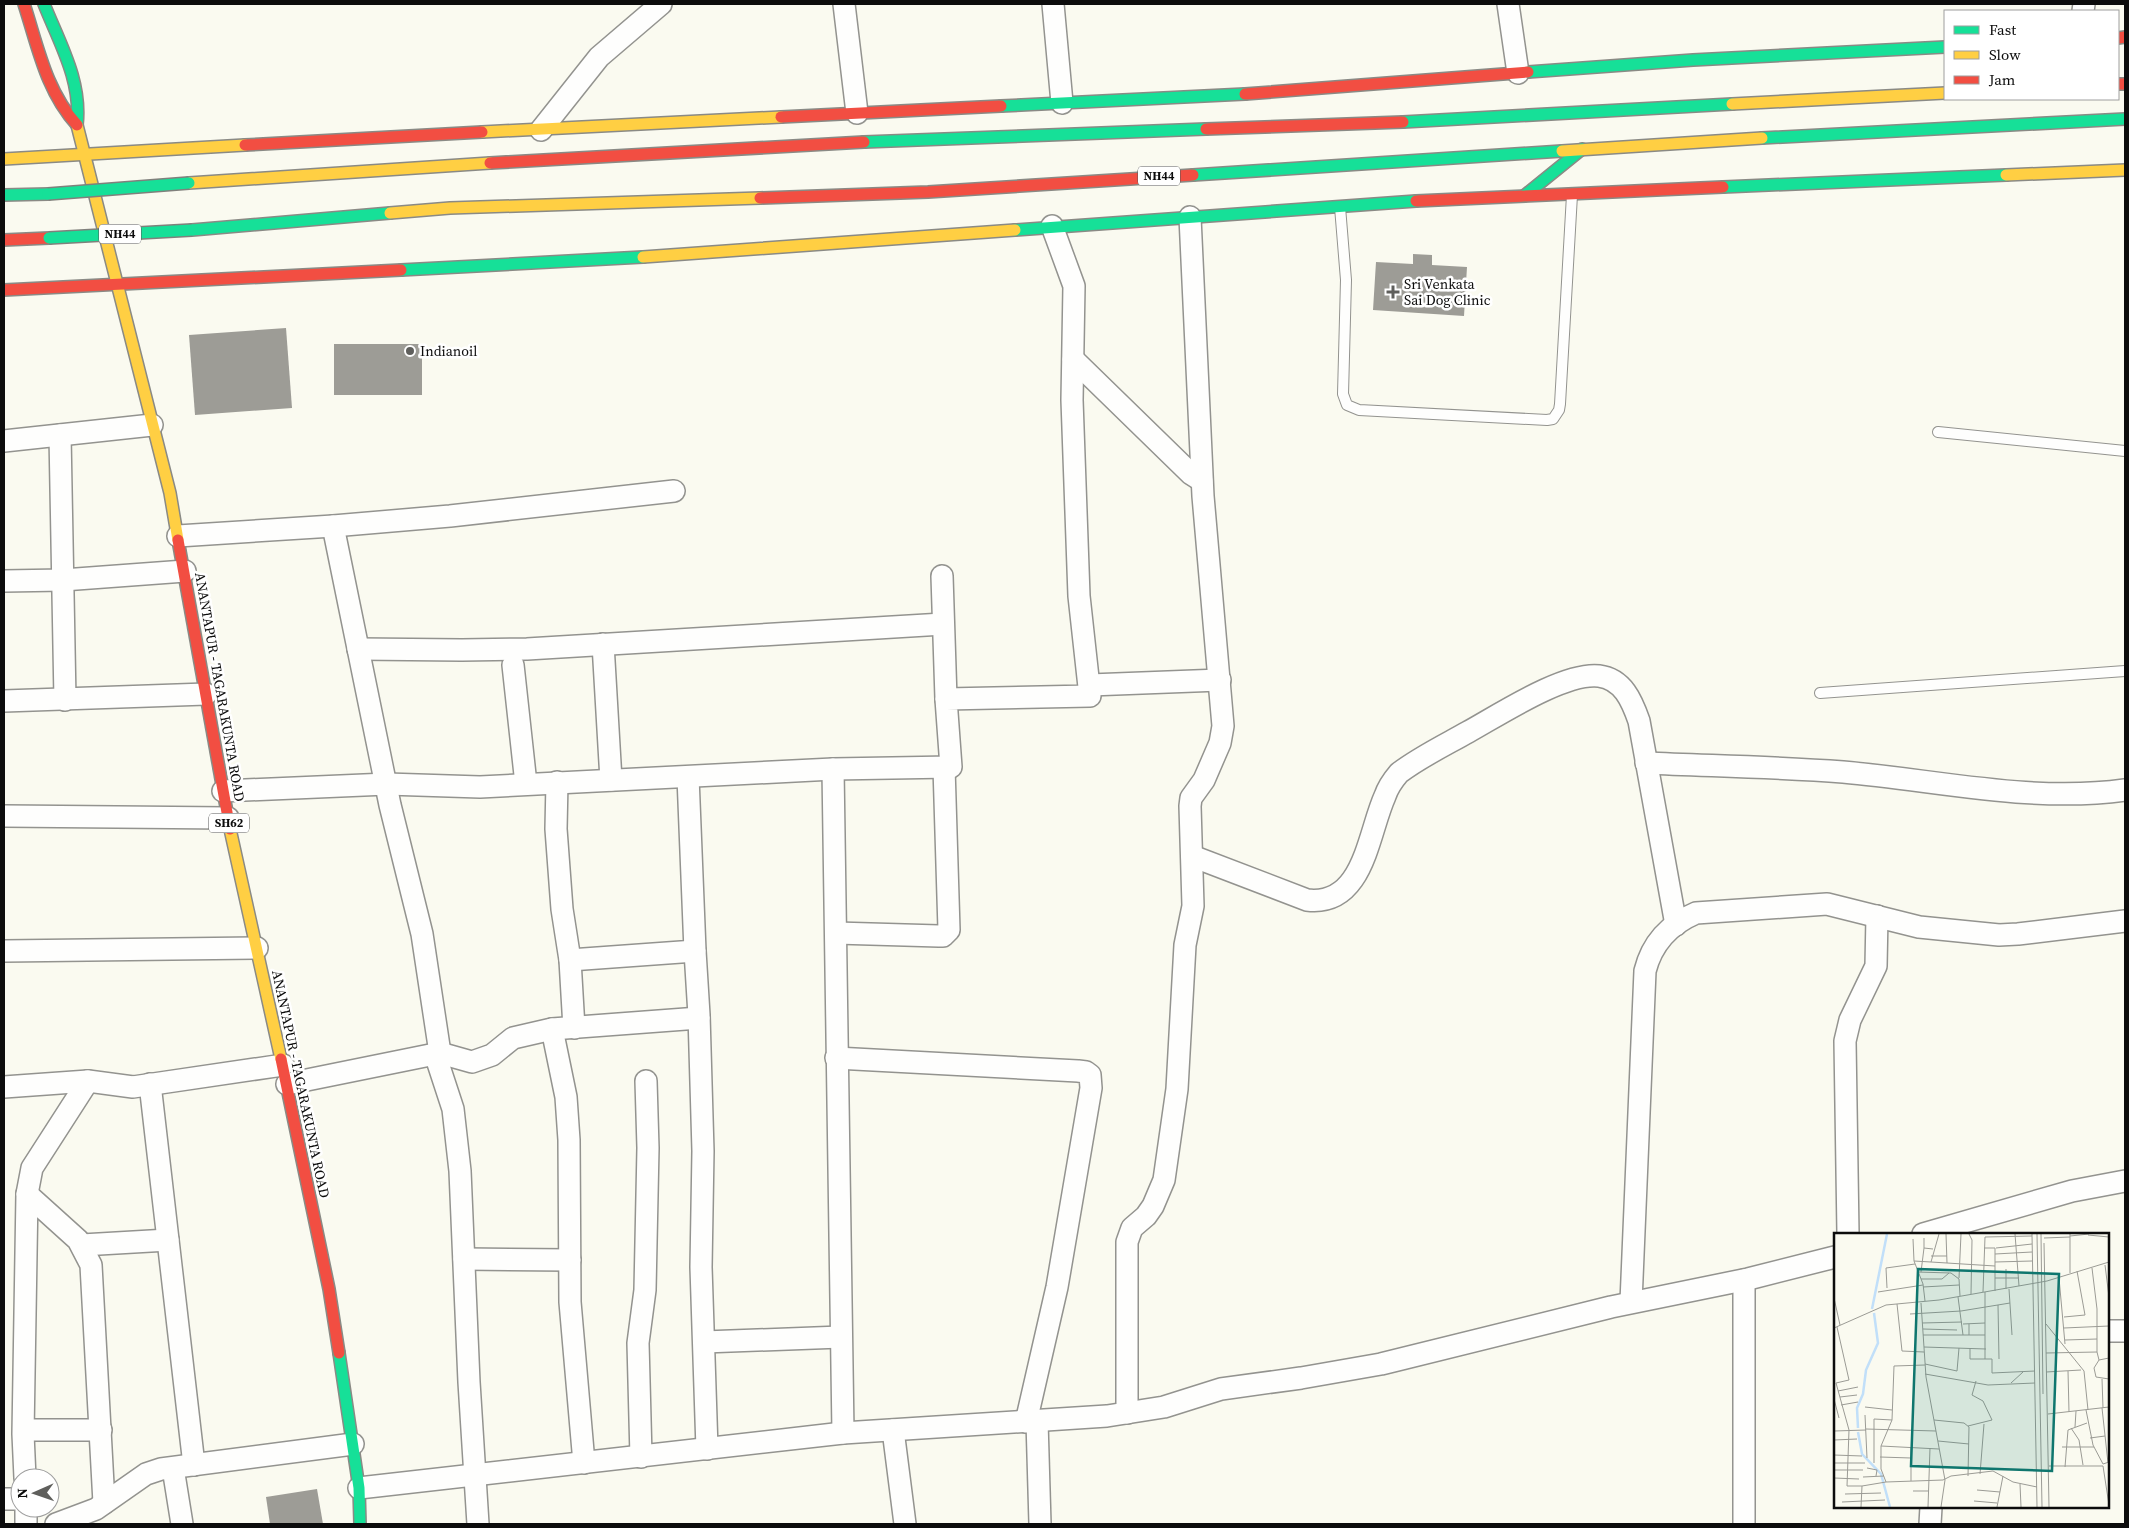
<svg xmlns="http://www.w3.org/2000/svg" width="2129" height="1528" viewBox="0 0 2129 1528" font-family="'Source Serif 4',serif">
	<rect width="100%" height="100%" fill="#fafaf0"/>
	<!-- building -->
	<g fill="#9d9c96">
		<polygon points="1413,254 1432,255 1432,265 1467,267 1464,316 1373,310 1376,262 1413,264"/>
		<polygon points="286,328 292,408 195,415 189,335"/>
		<rect x="334" y="344" width="88" height="51"/>
		<polygon points="317,1489 323,1524 270,1524 266,1497"/>
	</g>
	<g fill="none" stroke-linecap="round" stroke-linejoin="round">
		<!-- lane casing -->
		<g stroke="#93938f" stroke-width="12">
			<g id="lane">
				<polyline points="1340,207 1346,280 1343,394 1347,405 1359,410 1547,420 1553,419 1559,410 1560,404 1572,195"/>
				<polyline points="1938,432 2125,451"/>
				<polyline points="1820,693 2125,671"/>
			</g>
		</g>
		<!-- street casing -->
		<g stroke="#93938f" stroke-width="24">
			<g id="street">
				<polyline points="844,4 857,113"/>
				<polyline points="1053,4 1062,103"/>
				<polyline points="1508,4 1518,73"/>
				<polyline points="2083,11 2084,4"/>
				<polyline points="541,130 599,57 661,4"/>
				<polyline points="1073,359 1191,474 1202,481"/>
				<polyline points="60,435 65,700"/>
				<polyline points="4,441 152,425"/>
				<polyline points="333,526 390,805 422,934 440,1053"/>
				<polyline points="178,536 333,526 450,516 674,491"/>
				<polyline points="942,576 946,699"/>
				<polyline points="4,581 63,580 185,571"/>
				<polyline points="603,644 611,780"/>
				<polyline points="358,649 462,650 527,649 943,624"/>
				<polyline points="513,665 526,784"/>
				<polyline points="1090,685 1220,680"/>
				<polyline points="4,701 206,694"/>
				<path d="M1646,763C1711,766 1777,767 1843,772C1936,780 2032,803 2125,790"/>
				<polyline points="833,769 843,1433"/>
				<polyline points="557,782 556,829 562,909 570,960 574,1028"/>
				<polyline points="223,791 387,784 480,787 833,769 951,767 946,699 1090,696 1079,596 1072,400 1074,286 1052,226"/>
				<polyline points="4,816 228,818"/>
				<path d="M1192,856L1307,900C1364,907 1368,833 1385,796C1388,787 1393,780 1399,773C1420,757 1445,745 1468,732C1499,715 1564,672 1599,676C1623,679 1632,701 1639,721L1676,925"/>
				<polyline points="836,933 939,936 943,936 949,930 944,767"/>
				<polyline points="4,951 257,948"/>
				<polyline points="695,951 699,1015 703,1151 701,1267 707,1449"/>
				<polyline points="570,960 695,951 688,777"/>
				<polyline points="552,1029 566,1097 569,1140 570,1302 584,1463"/>
				<polyline points="435,1054 453,1109 460,1171 469,1382 478,1524"/>
				<polyline points="836,1058 1078,1071 1086,1072 1090,1075 1091,1088 1057,1287 1026,1422"/>
				<polyline points="150,1084 194,1465"/>
				<polyline points="287,1084 440,1053 472,1062 492,1055 513,1038 552,1029 699,1018"/>
				<polyline points="4,1087 88,1081"/>
				<polyline points="27,1194 78,1240 91,1265 104,1503"/>
				<polyline points="1848,1234 1845,1041 1850,1020 1876,966 1877,916"/>
				<polyline points="1923,1234 2072,1191 2125,1181"/>
				<polyline points="82,1245 168,1240"/>
				<polyline points="464,1259 570,1260"/>
				<path d="M1631,1302L1645,971C1652,943 1670,924 1696,913L1827,904L1919,927L1999,935L2018,934L2125,921"/>
				<polyline points="2108,1331 2125,1331"/>
				<polyline points="704,1342 841,1337"/>
				<polyline points="1127,1413 1127,1242 1132,1228 1146,1216 1153,1206 1164,1180 1177,1089 1185,945 1193,906 1190,806 1191,798 1204,780 1220,743 1223,726 1203,496 1190,217"/>
				<polyline points="1037,1421 1040,1524"/>
				<polyline points="24,1430 101,1430"/>
				<polyline points="893,1430 905,1524"/>
				<polyline points="641,1457 638,1343 645,1290 648,1148 646,1081"/>
				<polyline points="173,1468 182,1524"/>
				<polyline points="25,1478 23,1434 27,1194 32,1168 88,1081 133,1087 283,1065"/>
				<polyline points="359,1488 843,1433 1107,1416 1164,1407 1221,1389 1301,1378 1381,1364 1611,1307 1748,1279 1835,1257"/>
				<polyline points="4,1499 20,1499"/>
				<polyline points="26,1508 26,1524"/>
				<polyline points="56,1524 96,1509 146,1474 161,1469 353,1444"/>
				<polyline points="1744,1524 1744,1280"/>
				<polyline points="1930,1524 1931,1507"/>
			</g>
		</g>
		<!-- fast casing -->
		<g stroke="#8a8a85" stroke-width="14">
			<g id="fast">
				<path d="M44,4C60,44 82,81 77,125"/>
				<polyline points="1528,72 1693,60 1945,47"/>
				<polyline points="1001,106 1245,94"/>
				<polyline points="1403,122 1732,104"/>
				<polyline points="1762,138 2125,119"/>
				<polyline points="864,142 1206,129"/>
				<polyline points="1193,175 1562,151"/>
				<polyline points="1723,187 2006,175"/>
				<polyline points="4,195 48,194"/>
				<polyline points="1524,196 1582,149"/>
				<polyline points="192,230 390,213"/>
				<polyline points="1015,230 1416,201"/>
				<polyline points="401,270 643,257"/>
				<polyline points="339,1353 359,1488 360,1524"/>
			</g>
		</g>
		<!-- slow casing -->
		<g stroke="#8a8a85" stroke-width="14">
			<g id="slow">
				<polyline points="1732,104 1945,93"/>
				<polyline points="77,125 170,493 178,540"/>
				<polyline points="482,132 781,117"/>
				<polyline points="1562,151 1762,138"/>
				<polyline points="4,159 245,145"/>
				<polyline points="2006,175 2125,170"/>
				<polyline points="189,183 490,163"/>
				<polyline points="390,213 450,208 760,198"/>
				<polyline points="643,257 1015,230"/>
				<polyline points="230,829 281,1059"/>
			</g>
		</g>
		<!-- jam casing -->
		<g stroke="#8a8a85" stroke-width="14">
			<g id="jam">
				<path d="M24,4C38,47 46,91 77,125"/>
				<polyline points="2118,38 2125,37"/>
				<polyline points="2118,84 2125,84"/>
				<polyline points="1245,94 1528,72"/>
				<polyline points="781,117 1001,106"/>
				<polyline points="1206,129 1403,122"/>
				<polyline points="245,145 482,132"/>
				<polyline points="490,163 864,142"/>
				<polyline points="760,198 928,192 1193,175"/>
				<polyline points="1416,201 1723,187"/>
				<polyline points="4,240 49,238"/>
				<polyline points="4,290 401,270"/>
				<polyline points="178,540 230,829"/>
				<polyline points="281,1059 329,1289 339,1353"/>
			</g>
		</g>
		<!-- lane -->
		<use href="#lane" stroke="#fefefd" stroke-width="10"/>
		<!-- street -->
		<use href="#street" stroke="#fefefd" stroke-width="21"/>
		<!-- fast -->
		<use href="#fast" stroke="#16e098" stroke-width="11"/>
		<!-- slow -->
		<use href="#slow" stroke="#ffcf43" stroke-width="11"/>
		<!-- jam -->
		<use href="#jam" stroke="#f24e42" stroke-width="11"/>
		<!-- fast-bridge casing -->
		<g stroke="#80807c" stroke-width="14" stroke-linecap="butt">
			<g id="fast-bridge">
				<polyline points="48,194 189,183"/>
				<polyline points="49,238 192,230"/>
			</g>
		</g>
		<!-- fast-bridge -->
		<use href="#fast-bridge" stroke="#16e098" stroke-width="11"/>
	</g>
	<!-- markers -->
	<g fill="#5f5f5c" stroke="#fff" stroke-width="2">
		<path d="M1390.5 284.5h5v5h5v5h-5v5h-5v-5h-5v-5h5z"/>
		<circle cx="410" cy="351" r="5"/>
	</g>
	<g text-anchor="middle" dominant-baseline="central" stroke-width="5" stroke-linejoin="round" paint-order="stroke">
		<!-- shield labels -->
		<g fill="#fff" stroke="#555" stroke-width="1">
			<rect x="1138" y="166.5" width="42" height="19" rx="4"/>
			<rect x="99" y="224.5" width="42" height="19" rx="4"/>
			<rect x="209" y="813.5" width="40" height="19" rx="4"/>
		</g>
		<g font-size="12" font-weight="bold" fill="#0c0c0c">
			<text x="1159" y="176">NH44</text>
			<text x="120" y="234">NH44</text>
			<text x="229" y="823">SH62</text>
		</g>
		<!-- poi labels -->
		<g font-size="14" fill="#0c0c0c" stroke="#fff" text-anchor="start">
			<text x="1404" y="284">Sri Venkata<tspan x="1404" dy="16">Sai Dog Clinic</tspan></text>
			<text x="420" y="351">Indianoil</text>
		</g>
		<!-- street labels -->
		<g font-size="14" fill="#0c0c0c" stroke="#fff">
			<text transform="translate(220 687) rotate(80)">ANANTAPUR - TAGARAKUNTA ROAD</text>
			<text transform="translate(301 1084) rotate(78)">ANANTAPUR - TAGARAKUNTA ROAD</text>
		</g>
	</g>
	<!-- overview -->
	<g transform="translate(1834 1233)">
		<rect width="275" height="275" fill="#fafaf0"/>
		<path fill="none" stroke="#c1dff9" stroke-width="2.5" d="M38,76L53,1M24,195L23,175L29,161L32,137L44,110L40,80M24,199L28,221L47,241L56,274"/>
		<path fill="none" stroke="#9b9b95" stroke-width="1" d="M105,1L97,29L113,30L112,1M135,1L138,7L137,61M181,1L185,53M198,1L203,274M203,1L208,274M207,1L209,161M236,1V40M254,2L275,4M236,3L255,1M90,5V15L99,16M210,5L236,4M79,6L80,28L89,51L91,68M210,10L215,274M150,15H161V58M162,15L198,11M161,21L198,19M97,23H113M80,28L97,29M161,29L198,28M113,30L161,33M271,32L275,64M258,35L263,76V119M172,36V56M83,39L117,40L125,46L126,63M87,39L90,15M125,45L127,1M161,45H185M225,45L231,111M87,46H108L115,40M213,48L275,29M89,54L125,52M53,55L52,35L81,31M175,56L178,102M44,59L89,52M149,59L151,4L198,3M151,59V126H158V140L201,138M124,64L129,102M0,65L6,92M87,70L92,144L111,247L107,274M63,71L68,118L90,119M164,72L165,126M127,78L176,70M76,81L127,78M230,84L251,82L243,38M88,90L128,89M129,91L151,90M135,91V102H151M212,91L250,138L254,177M3,94L15,147L2,150L15,197L13,253H28L27,274M0,95L52,72L105,67L213,48M230,95L275,93M89,96L123,97M89,102H135M231,107L263,106M90,114L152,116M136,115V126H151M212,120L263,119L265,127L275,125M265,127L260,135L262,144L275,146M91,131L123,138L125,115M234,138L235,179M212,139L247,137M91,141L154,152L201,150M268,146L269,175M177,150L189,139M4,158L24,154M6,164L23,162M0,166L5,185M7,172L24,169M31,174L58,177M268,175L274,230M252,177L259,212L269,231L275,229M214,181L275,174M31,182L33,225M100,187L130,190L135,194L134,243M134,193L158,187L149,168L138,162L142,148M241,194L242,178M237,195L245,207L249,232M32,196L102,198M0,198L32,197M256,205L271,203M0,207L23,206M104,208L135,211M47,213L105,216M228,214H260M0,222L28,223M46,224L77,225M0,230H31M40,230V186L58,187M215,233H269M269,233L275,272M231,234L234,197L253,190M33,235L43,237L42,243M0,237H29M146,241L150,191M29,244L50,243M0,245L25,246M77,248V214M52,249L109,247L117,243L159,238L179,249L203,254M186,251L187,274M28,253L52,249L47,236V213L58,187L60,133L91,132M143,257L166,259M79,258H95M11,261L47,260M140,268L163,270M8,269L51,267M94,274L96,215M163,274L169,243"/>
		<path fill="#0f766e" fill-opacity="0.15" stroke="#0f766e" stroke-width="2.5" d="M84,36L225,41L218,238L77,233Z"/>
		<rect width="275" height="275" fill="none" stroke="#0c0c0c" stroke-width="2.5"/>
	</g>
	<!-- border -->
	<rect width="2129" height="1528" fill="none" stroke="#0c0c0c" stroke-width="10"/>
	<!-- legend -->
	<rect x="1944" y="10" width="175" height="90" fill="#ffffff" stroke="#9e9e9e"/>
	<rect x="1954" y="26" width="25" height="8" fill="#16e098" stroke="#9e9e9e"/>
	<text x="1989" y="35" font-size="15" fill="#0c0c0c">Fast</text>
	<rect x="1954" y="51" width="25" height="8" fill="#ffcf43" stroke="#9e9e9e"/>
	<text x="1989" y="60" font-size="15" fill="#0c0c0c">Slow</text>
	<rect x="1954" y="76" width="25" height="8" fill="#f24e42" stroke="#9e9e9e"/>
	<text x="1989" y="85" font-size="15" fill="#0c0c0c">Jam</text>
	<!-- north arrow -->
	<g transform="translate(35 1493) rotate(268)"><circle r="24" fill="#ffffff" stroke="#9e9e9e"/>
	<path d="M0-4L9 19L0 12L-9 19Z" fill="#5f5f5c"/>
	<text y="-8" font-size="14" font-weight="bold" text-anchor="middle" fill="#0c0c0c">N</text>
	</g>
</svg>
